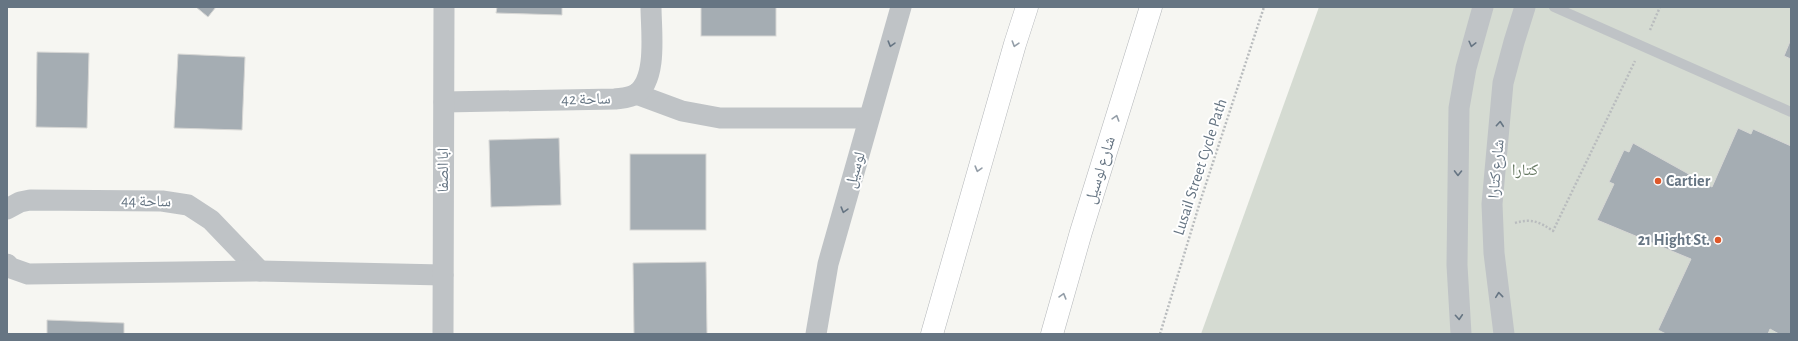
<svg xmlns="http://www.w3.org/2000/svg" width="1798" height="341" viewBox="0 0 1798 341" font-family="'Alegreya Sans','Noto Naskh Arabic',sans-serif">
	<rect width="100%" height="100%" fill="#f6f6f2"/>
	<!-- green -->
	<polygon fill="#d5dbd2" points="1319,7 1791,7 1791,334 1201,334"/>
	<!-- building -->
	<g fill="#a5adb3" stroke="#d7d7d5">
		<polygon points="196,7 216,7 208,17"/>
		<polygon points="497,7 562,7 562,15 496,13"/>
		<rect x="701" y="7" width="75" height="29"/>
		<polygon points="1791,39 1791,59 1784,56"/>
		<polygon points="37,52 89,53 87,128 36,127"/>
		<polygon points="178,54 245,57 242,130 174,128"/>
		<polygon points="1738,128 1751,134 1753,129 1791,146 1791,334 1779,334 1770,329 1768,334 1666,334 1658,330 1691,259 1597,220 1614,184 1609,182 1624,150 1629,152 1633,143 1712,187"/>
		<polygon points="559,138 561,205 491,207 489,140"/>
		<rect x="630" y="154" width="76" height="76"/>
		<polygon points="706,262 707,334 634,334 633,263"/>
		<polygon points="47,320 124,323 124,334 47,334"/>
	</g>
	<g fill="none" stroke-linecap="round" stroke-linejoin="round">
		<!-- highway casing -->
		<g stroke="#b4b7ba" stroke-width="23">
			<g id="highway">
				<polyline points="932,334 1015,44 1027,7"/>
				<polyline points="1052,334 1081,232 1151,7"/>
			</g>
		</g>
		<!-- path -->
		<g stroke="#b9bcbe" stroke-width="2.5" stroke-dasharray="2 2" stroke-linecap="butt">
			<polyline points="1650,30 1660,7"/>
			<path d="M1515,223C1531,218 1540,222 1553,231L1635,61"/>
			<polyline points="1160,334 1200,202 1264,7"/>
		</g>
		<!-- lane -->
		<polyline stroke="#bfc3c6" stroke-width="10" points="1554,7 1791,112"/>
		<!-- street -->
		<g stroke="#bfc3c6" stroke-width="21">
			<polyline points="636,94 682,111 720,118 869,118"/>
			<path d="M444,102L615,99C622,98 630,98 636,94C658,79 651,30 651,7"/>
			<polyline points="7,209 20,202 30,200 162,201 188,205 211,220 260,271"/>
			<polyline points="7,264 11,268 28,274 260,271 443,275"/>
			<polyline points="443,334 444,7"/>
			<polyline points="816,334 828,264 901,7"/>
			<polyline points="1461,334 1457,265 1459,108 1466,68 1483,7"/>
			<polyline points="1504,334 1494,253 1492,204 1503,83 1514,42 1525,7"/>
		</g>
		<!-- highway -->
		<use href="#highway" stroke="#fff" stroke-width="22"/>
	</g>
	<!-- one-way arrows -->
	<defs><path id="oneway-chevron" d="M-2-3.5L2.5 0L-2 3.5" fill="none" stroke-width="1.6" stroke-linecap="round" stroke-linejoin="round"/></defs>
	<g stroke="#667583">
		<use href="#oneway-chevron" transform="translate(891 44) rotate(106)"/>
		<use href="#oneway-chevron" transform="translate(1472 44) rotate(104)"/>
		<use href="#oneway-chevron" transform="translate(1500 124) rotate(-85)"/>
		<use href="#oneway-chevron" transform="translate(1458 173) rotate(91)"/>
		<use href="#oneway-chevron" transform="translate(844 210) rotate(106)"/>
		<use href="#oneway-chevron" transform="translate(1499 295) rotate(-96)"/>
		<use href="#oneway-chevron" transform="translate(1459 317) rotate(86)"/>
	</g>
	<g stroke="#949ea8">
		<use href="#oneway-chevron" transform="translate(1015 44) rotate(107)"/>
		<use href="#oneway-chevron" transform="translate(1116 118) rotate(-73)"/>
		<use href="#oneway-chevron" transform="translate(978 169) rotate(106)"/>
		<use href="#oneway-chevron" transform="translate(1063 296) rotate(-74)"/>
	</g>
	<!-- markers -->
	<g fill="#de582a" stroke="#fff" stroke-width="1.5">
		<circle cx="1658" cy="181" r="4"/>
		<circle cx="1718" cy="240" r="4"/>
	</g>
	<g text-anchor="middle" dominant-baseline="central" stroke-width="4" stroke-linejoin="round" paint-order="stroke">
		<!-- street labels -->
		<g font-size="16" fill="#667583" stroke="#fff">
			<text transform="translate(586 99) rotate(-1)">ساحة 42</text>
			<text transform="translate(1200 167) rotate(-72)">Lusail Street Cycle Path</text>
			<text transform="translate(1496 169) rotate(-85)">شارع كتارا</text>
			<text transform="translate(443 170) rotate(-90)">ابا الصفا</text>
			<text transform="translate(855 170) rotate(-74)">لوسيل</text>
			<text transform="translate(1100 170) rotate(-73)">شارع لوسيل</text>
			<text transform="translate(146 201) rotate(1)">ساحة 44</text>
		</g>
		<!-- park labels -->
		<g font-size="16" fill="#687a64" stroke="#fff">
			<text x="1525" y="170">كتارا</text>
		</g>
		<!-- poi labels -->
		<g font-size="16" font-weight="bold" fill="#667583" stroke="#fff" text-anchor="start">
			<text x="1666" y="181">Cartier</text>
			<text x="1710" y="240" text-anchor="end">21 Hight St.</text>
		</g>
	</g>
	<!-- border -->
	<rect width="1798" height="341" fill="none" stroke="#667583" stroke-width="16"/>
</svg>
